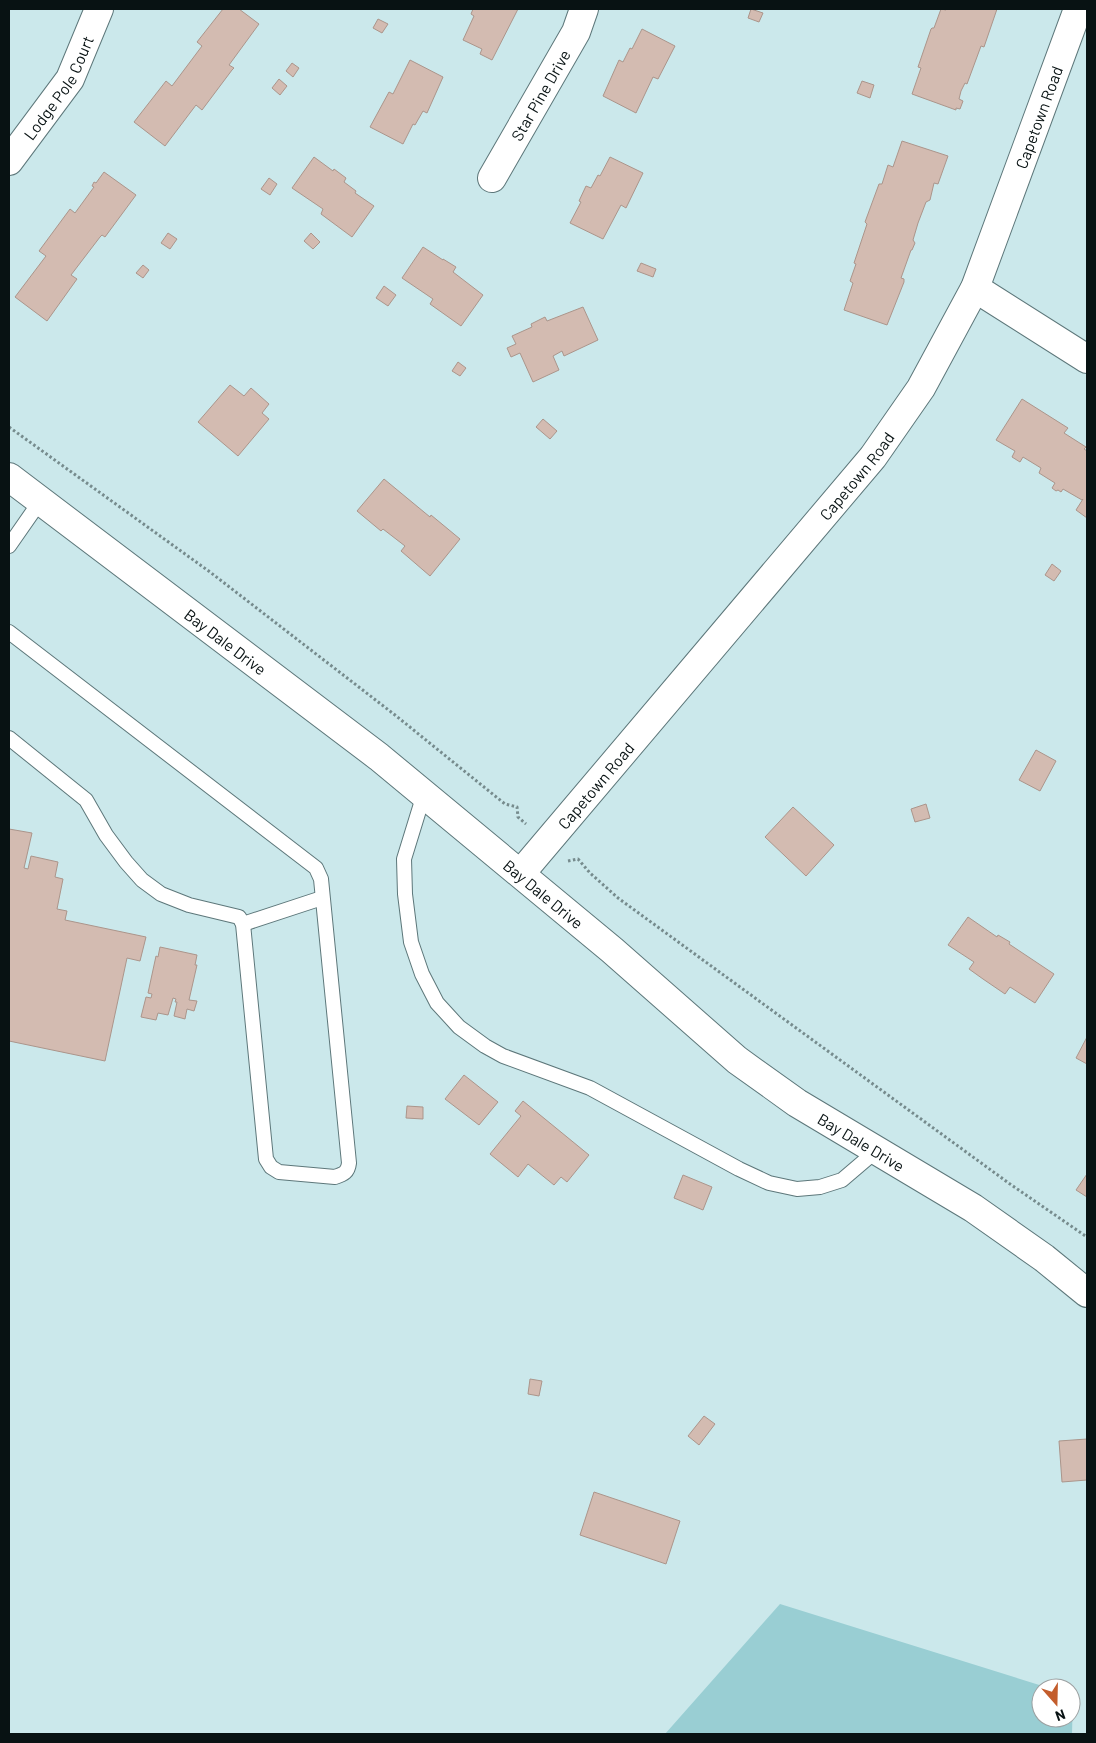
<svg xmlns="http://www.w3.org/2000/svg" width="1096" height="1743" viewBox="0 0 1096 1743" font-family="Barlow,sans-serif">
	<rect width="100%" height="100%" fill="#cbe8eb"/>
	<!-- green -->
	<polygon fill="#99ced3" points="780,1604 1049,1688 1041,1688 1041,1718 1071,1718 1071,1695 1073,1695 1072,1734 665,1734"/>
	<!-- building -->
	<g fill="#d3bbb1" stroke="#ab958b">
		<polygon points="223,9 239,9 259,24 229,65 234,68 232,70 202,110 196,105 165,146 134,122 166,81 172,86 202,46 197,42"/>
		<polygon points="473,9 518,9 492,60 480,54 482,49 463,40 474,16 471,14"/>
		<polygon points="751,9 763,13 759,22 748,18"/>
		<polygon points="941,9 946,10 947,9 997,9 984,47 981,46 967,84 965,83 961,91 959,99 963,101 960,109 956,108 956,110 912,94 921,68 918,67 931,29 932,28 934,28"/>
		<polygon points="378,19 388,24 382,33 373,28"/>
		<polygon points="642,29 675,46 658,79 653,77 636,113 603,96 619,60 623,62 630,48 632,49"/>
		<polygon points="410,60 443,77 427,113 423,111 415,125 413,124 403,144 370,127 389,92 393,94"/>
		<polygon points="292,63 299,68 293,77 286,71"/>
		<polygon points="279,79 287,86 280,95 272,88"/>
		<polygon points="862,81 874,85 870,98 857,93"/>
		<polygon points="902,141 948,156 938,184 934,183 930,200 926,202 918,223 913,240 915,243 912,250 911,250 901,278 904,279 904,282 887,325 844,310 853,283 850,281 856,264 854,263 867,224 865,222 879,184 882,184 888,165 893,167"/>
		<polygon points="314,157 333,171 334,169 346,178 344,182 356,191 355,193 374,206 352,237 321,214 323,209 292,188"/>
		<polygon points="610,157 643,173 626,208 621,205 603,239 570,223 581,202 579,201 586,186 591,188 598,175 600,176"/>
		<polygon points="104,172 136,195 105,237 102,235 100,237 71,275 77,279 47,321 15,297 46,256 39,251 70,209 75,213 94,187 92,186 94,182 96,183"/>
		<polygon points="269,178 277,184 270,195 261,189"/>
		<polygon points="168,233 177,239 170,249 161,243"/>
		<polygon points="311,233 320,242 313,249 304,241"/>
		<polygon points="423,247 443,260 443,259 456,267 453,272 483,295 461,326 430,304 433,299 402,278"/>
		<polygon points="641,263 656,269 653,277 637,271"/>
		<polygon points="143,265 149,270 143,278 136,273"/>
		<polygon points="384,286 396,295 388,306 376,298"/>
		<polygon points="583,307 598,340 564,356 562,351 553,356 559,370 533,382 520,353 511,357 507,348 516,344 512,336 532,327 531,324 545,317 547,321"/>
		<polygon points="458,362 466,368 460,376 452,371"/>
		<polygon points="230,385 244,396 251,388 269,404 262,413 269,419 238,456 198,422"/>
		<polygon points="1022,399 1068,428 1064,433 1086,447 1084,449 1087,451 1087,518 1076,510 1083,499 1082,500 1063,489 1061,492 1058,490 1056,491 1052,488 1055,483 1039,473 1041,468 1023,457 1020,462 1012,457 1015,451 996,440"/>
		<polygon points="543,419 557,431 550,439 536,427"/>
		<polygon points="384,479 430,517 431,515 460,539 430,576 401,551 405,546 383,529 381,531 357,511"/>
		<polygon points="1052,564 1061,571 1054,581 1045,575"/>
		<polygon points="1036,750 1056,761 1040,791 1019,780"/>
		<polygon points="926,804 930,818 915,822 911,809"/>
		<polygon points="793,807 834,845 806,876 765,837"/>
		<polygon points="9,829 32,833 24,868 28,869 31,856 58,862 55,877 63,879 57,909 67,911 65,920 146,937 140,961 127,958 105,1061 9,1041"/>
		<polygon points="968,917 997,937 998,935 1010,942 1009,944 1054,974 1035,1003 1010,987 1005,994 983,979 969,969 974,962 948,945"/>
		<polygon points="160,947 197,955 195,965 197,965 189,1000 197,1001 194,1011 187,1009 185,1019 174,1016 177,1002 175,1002 176,999 173,998 168,1015 158,1013 156,1020 141,1017 146,997 151,998 152,994 148,993 156,956 158,957"/>
		<polygon points="1087,1037 1087,1064 1076,1058"/>
		<polygon points="464,1075 498,1102 479,1125 445,1099"/>
		<polygon points="523,1101 589,1155 567,1182 561,1177 554,1185 528,1164 518,1177 490,1154 521,1116 515,1111"/>
		<polygon points="407,1106 423,1107 423,1119 406,1118"/>
		<polygon points="1087,1174 1087,1197 1076,1190"/>
		<polygon points="683,1175 712,1187 703,1210 674,1198"/>
		<polygon points="530,1379 542,1381 539,1396 528,1394"/>
		<polygon points="704,1416 715,1424 699,1445 688,1436"/>
		<polygon points="1087,1439 1087,1480 1062,1482 1059,1441"/>
		<polygon points="594,1492 680,1521 666,1564 580,1535"/>
	</g>
	<g fill="none" stroke-linecap="round" stroke-linejoin="round">
		<!-- lane casing -->
		<g stroke="#5d777a" stroke-width="16">
			<g id="lane">
				<polyline points="9,546 41,500"/>
				<path d="M9,632L316,868L321,879L349,1163C348,1172 344,1174 335,1177L279,1172L271,1167L266,1159L243,924L239,917L189,905L161,894L142,880L126,862L106,835L86,800L9,738"/>
				<polyline points="424,794 404,859 405,894 411,942 422,974 437,1003 459,1027 485,1046 503,1056 590,1088 739,1169 769,1183 797,1189 820,1187 842,1180 876,1151"/>
				<polyline points="243,924 322,898"/>
			</g>
		</g>
		<!-- street casing -->
		<g stroke="#5d777a" stroke-width="30">
			<g id="street">
				<path id="s1" d="M9,161L70,79L99,9"/>
				<path id="s2" d="M492,178L576,32L584,9"/>
				<polyline points="975,288 1087,359"/>
				<path id="s3" d="M521,873L873,457L921,388L975,288L1078,9"/>
			</g>
		</g>
		<!-- secondary casing -->
		<g stroke="#5d777a" stroke-width="30">
			<g id="secondary">
				<path id="s4" d="M9,477L379,757L612,950L737,1060L797,1103L973,1208L1044,1258L1087,1293"/>
			</g>
		</g>
		<!-- path -->
		<g stroke="#768b8d" stroke-width="3" stroke-dasharray="2.5 2.5" stroke-linecap="butt">
			<polyline points="9,427 210,572 395,715 505,804 517,807 518,817 526,824"/>
			<polyline points="568,861 578,859 590,873 618,898 1010,1184 1087,1237"/>
		</g>
		<!-- lane -->
		<use href="#lane" stroke="#fff" stroke-width="14"/>
		<!-- street -->
		<use href="#street" stroke="#fff" stroke-width="28"/>
		<!-- secondary -->
		<use href="#secondary" stroke="#fff" stroke-width="28"/>
	</g>
	<g text-anchor="middle" dominant-baseline="central" stroke-width="4" stroke-linejoin="round" paint-order="stroke">
		<!-- street labels -->
		<g font-size="16" fill="#081213" stroke="#fff">
			<text stroke="none"><textPath href="#s1" startOffset="89">Lodge Pole Court</textPath></text>
			<text stroke="none"><textPath href="#s2" startOffset="96">Star Pine Drive</textPath></text>
			<text stroke="none"><textPath href="#s3" startOffset="925">Capetown Road</textPath></text>
			<text stroke="none"><textPath href="#s3" startOffset="520">Capetown Road</textPath></text>
			<text stroke="none"><textPath href="#s4" startOffset="272">Bay Dale Drive</textPath></text>
			<text stroke="none"><textPath href="#s3" startOffset="115">Capetown Road</textPath></text>
			<text stroke="none"><textPath href="#s4" startOffset="678">Bay Dale Drive</textPath></text>
			<text stroke="none"><textPath href="#s4" startOffset="1082">Bay Dale Drive</textPath></text>
		</g>
	</g>
	<!-- border -->
	<rect width="1096" height="1743" fill="none" stroke="#081213" stroke-width="20"/>
	<!-- north arrow -->
	<g transform="translate(1056 1703) rotate(160)"><circle r="24" fill="#ffffff" stroke="#9ca0a1"/>
	<path d="M0-4L9 19L0 12L-9 19Z" fill="#c35d2c"/>
	<text y="-8" font-size="14" font-weight="bold" text-anchor="middle" fill="#081213">N</text>
	</g>
</svg>
